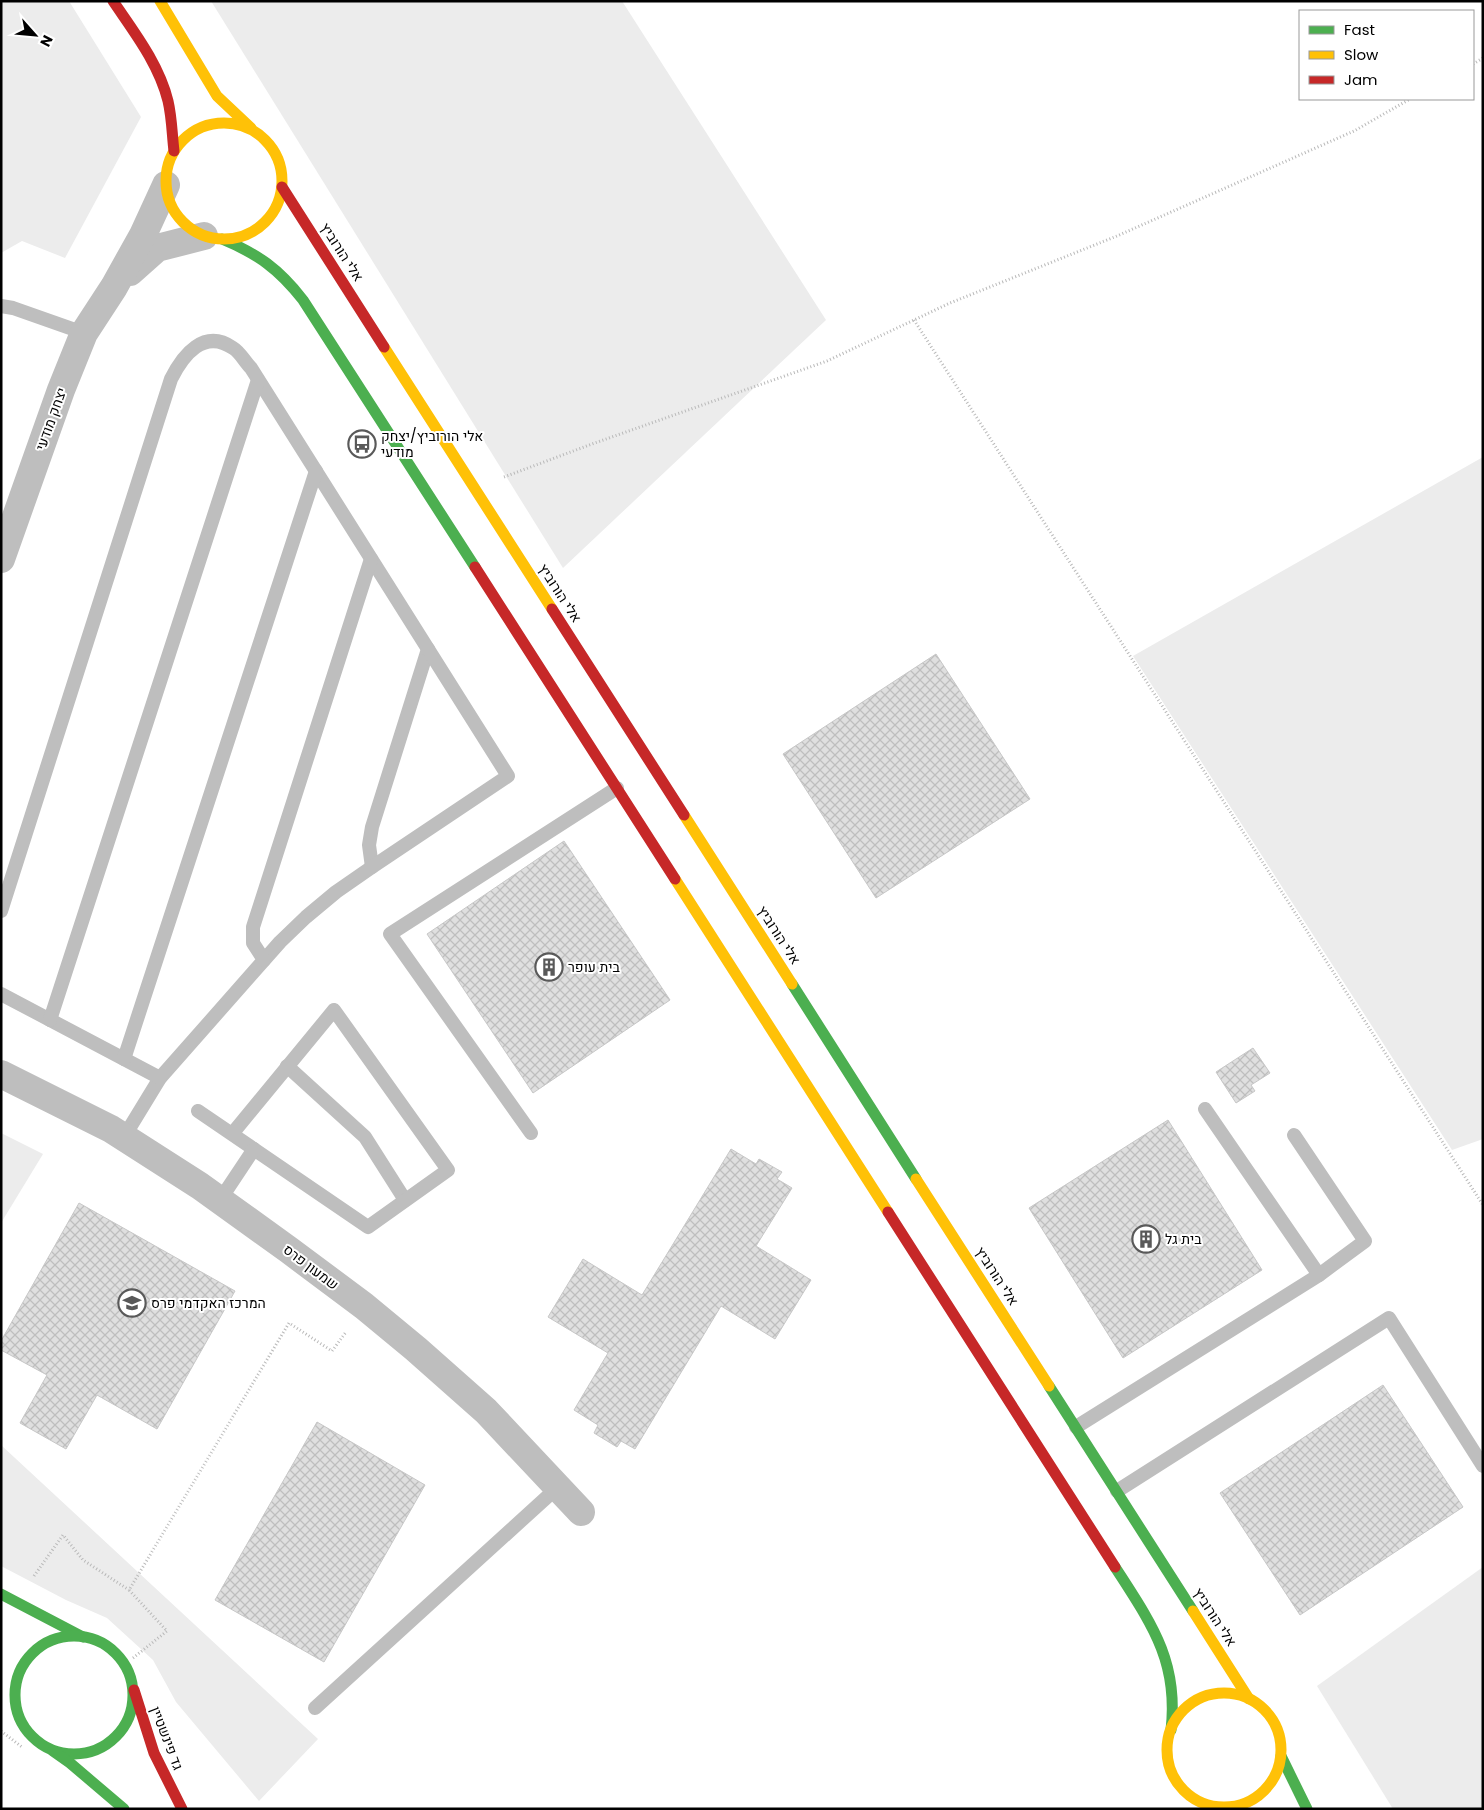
<svg xmlns="http://www.w3.org/2000/svg" width="1484" height="1810" viewBox="0 0 1484 1810" font-family="Poppins,Heebo,sans-serif">
	<defs>
		<pattern id="building-cross-hatch" width="8" height="8" patternUnits="userSpaceOnUse" patternTransform="scale(1.25)"><rect width="8" height="8" fill="#dfdfdf"/><path d="M0 0l8 8M0 8l8-8" fill="none" stroke="#bebebe"/></pattern>
	</defs>
	<rect width="100%" height="100%" fill="#fff"/>
	<!-- green -->
	<g fill="#ececec">
		<polygon points="1,1 69,1 141,117 65,258 22,241 1,253"/>
		<polygon points="211,1 622,1 826,320 563,568"/>
		<polygon points="1483,457 1483,1139 1452,1150 1133,656"/>
		<polygon points="1,1133 43,1154 1,1223"/>
		<polygon points="1,1445 318,1739 259,1801 176,1702 153,1660 107,1618 66,1600 1,1566"/>
		<polygon points="1483,1567 1483,1809 1393,1809 1317,1686"/>
	</g>
	<!-- building -->
	<g fill="url(#building-cross-hatch)" stroke="#c7c7c7">
		<polygon points="936,654 1030,799 876,898 783,754"/>
		<polygon points="564,841 670,1000 533,1093 427,934"/>
		<polygon points="1253,1048 1270,1073 1251,1085 1255,1091 1236,1103 1216,1072"/>
		<polygon points="1168,1120 1262,1270 1123,1358 1029,1208"/>
		<polygon points="731,1149 756,1164 759,1159 782,1172 777,1179 792,1188 756,1246 811,1280 775,1339 721,1306 635,1449 621,1441 617,1447 594,1433 598,1425 574,1410 608,1353 548,1317 583,1259 642,1295"/>
		<polygon points="79,1203 235,1291 157,1429 97,1395 66,1449 20,1423 47,1375 1,1350 1,1341"/>
		<polygon points="1383,1385 1463,1507 1300,1615 1220,1493"/>
		<polygon points="317,1422 425,1485 324,1662 215,1600"/>
	</g>
	<g fill="none" stroke-linecap="round" stroke-linejoin="round">
		<!-- path -->
		<g stroke="#b9b9b9" stroke-width="3" stroke-dasharray="1 2.5" stroke-linecap="butt">
			<polyline points="1473,64 1483,58"/>
			<polyline points="914,320 1483,1205"/>
			<polyline points="504,477 592,444 827,361 950,303 1117,236 1354,131 1410,99"/>
			<polyline points="34,1576 63,1535 83,1560 129,1590"/>
			<polyline points="133,1658 167,1631 129,1590 289,1323 332,1351 346,1332"/>
			<polyline points="1,1731 22,1747"/>
		</g>
		<!-- lane -->
		<g stroke="#bebebe" stroke-width="14">
			<polyline points="1,306 13,308 84,333"/>
			<polyline points="372,867 369,845 372,827 428,649"/>
			<path d="M1,911L171,379C183,355 204,328 233,348C240,352 245,362 251,368L508,776L372,867L336,892L306,917L280,942L160,1078L124,1137"/>
			<polyline points="264,960 253,943 253,927 371,559"/>
			<polyline points="1,994 160,1078"/>
			<polyline points="50,1020 258,380"/>
			<polyline points="124,1059 316,471"/>
			<polyline points="287,1066 365,1137 405,1200"/>
			<polyline points="198,1111 368,1227 448,1170 334,1010 232,1134"/>
			<polyline points="531,1133 390,934 617,788"/>
			<polyline points="1294,1135 1365,1241 1319,1275"/>
			<polyline points="220,1200 254,1149"/>
			<polyline points="1076,1427 1319,1275 1205,1109"/>
			<polyline points="1117,1491 1389,1318 1483,1466"/>
			<polyline points="315,1708 558,1487"/>
		</g>
		<!-- street -->
		<g stroke="#bebebe" stroke-width="28">
			<polyline points="130,272 157,248 204,236"/>
			<polyline points="1,559 61,390 84,333 114,287 143,235 166,185"/>
			<polyline points="1,1074 111,1129 200,1186 289,1250 364,1306 416,1349 486,1411 581,1512"/>
		</g>
		<!-- fast -->
		<g stroke="#4caf50" stroke-width="11">
			<path d="M222,239C258,254 279,269 303,300L475,567"/>
			<polyline points="792,984 916,1179"/>
			<polyline points="1049,1386 1193,1611"/>
			<path d="M1115,1567C1151,1623 1179,1661 1171,1730"/>
			<polyline points="1,1594 83,1637"/>
			<circle cx="74" cy="1695" r="59"/>
			<polyline points="53,1751 70,1763 124,1809"/>
			<polyline points="1281,1756 1307,1809"/>
		</g>
		<!-- slow -->
		<g stroke="#ffc107" stroke-width="11">
			<polyline points="160,1 217,96 251,128"/>
			<circle cx="224" cy="181" r="58"/>
			<polyline points="384,347 552,609"/>
			<polyline points="684,815 792,984"/>
			<polyline points="675,879 888,1212"/>
			<polyline points="916,1179 1049,1386"/>
			<polyline points="1193,1611 1249,1699"/>
			<circle cx="1224" cy="1750" r="57"/>
		</g>
		<!-- jam -->
		<g stroke="#c62828" stroke-width="11">
			<path d="M113,1C134,32 159,64 168,101C172,118 172,135 174,151"/>
			<polyline points="282,187 384,347"/>
			<polyline points="475,567 675,879"/>
			<polyline points="552,609 684,815"/>
			<polyline points="888,1212 1115,1567"/>
			<polyline points="134,1690 154,1753 182,1809"/>
		</g>
	</g>
	<!-- icons -->
	<defs>
		<g id="bus-ring" transform="scale(1.4375)"><circle r="9.5" fill="#fff" stroke="#595959" stroke-width="1.5"/><path d="M-5-6H5V4H4V6H2V4H-2V6H-4V4H-5ZM-3.5-4V0h7V-4ZM-3.5 1.2v1.5H-2V1.2ZM2 1.2v1.5H3.5V1.2Z" fill="#595959"/></g>
		<g id="building-ring" transform="scale(1.4375)"><circle r="9.5" fill="#fff" stroke="#595959" stroke-width="1.5"/><path d="M-4-6H4V6H1V3H-1V6H-4ZM-2.5-4.3h1.7v1.8h-1.7ZM.8-4.3h1.7v1.8H.8ZM-2.5-1h1.7V.8h-1.7ZM.8-1h1.7V.8H.8Z" fill="#595959"/></g>
		<g id="school-ring" transform="scale(1.4375)"><circle r="9.5" fill="#fff" stroke="#595959" stroke-width="1.5"/><path d="M0-5L7-2L0 1L-7-2ZM-4 1L0 2.5L4 1V4Q0 6-4 4Z" fill="#595959"/></g>
	</defs>
	<g fill-rule="evenodd">
		<use href="#bus-ring" x="362" y="444"/>
		<use href="#building-ring" x="549" y="967"/>
		<use href="#building-ring" x="1146" y="1239"/>
		<use href="#school-ring" x="132" y="1303"/>
	</g>
	<g text-anchor="middle" dominant-baseline="central" stroke-width="4" stroke-linejoin="round" paint-order="stroke">
		<!-- street labels -->
		<g font-size="14" fill="#000" stroke="#fff">
			<text transform="translate(342 252) rotate(57)">אלי הורוביץ</text>
			<text transform="translate(51 419) rotate(-70)">יצחק מודעי</text>
			<text transform="translate(560 593) rotate(57)">אלי הורוביץ</text>
			<text transform="translate(779 935) rotate(57)">אלי הורוביץ</text>
			<text transform="translate(311 1267) rotate(37)">שמעון פרס</text>
			<text transform="translate(997 1276) rotate(57)">אלי הורוביץ</text>
			<text transform="translate(1215 1617) rotate(57)">אלי הורוביץ</text>
			<text transform="translate(167 1738) rotate(69)">גד פינשטיין</text>
		</g>
		<!-- poi labels -->
		<g font-size="14" fill="#000" stroke="#fff" text-anchor="start">
			<text x="381" y="436">אלי הורוביץ/יצחק<tspan x="381" dy="16">מודעי</tspan></text>
			<text x="568" y="967">בית עופר</text>
			<text x="1165" y="1239">בית גל</text>
			<text x="151" y="1303">המרכז האקדמי פרס</text>
		</g>
	</g>
	<!-- border -->
	<rect width="1484" height="1810" fill="none" stroke="#000000" stroke-width="5"/>
	<!-- legend -->
	<rect x="1299" y="10" width="175" height="90" fill="#ffffff" stroke="#999999"/>
	<rect x="1309" y="26" width="25" height="8" fill="#4caf50" stroke="#999999"/>
	<text x="1344" y="35" font-size="15" fill="#000000">Fast</text>
	<rect x="1309" y="51" width="25" height="8" fill="#ffc107" stroke="#999999"/>
	<text x="1344" y="60" font-size="15" fill="#000000">Slow</text>
	<rect x="1309" y="76" width="25" height="8" fill="#c62828" stroke="#999999"/>
	<text x="1344" y="85" font-size="15" fill="#000000">Jam</text>
	<!-- north arrow -->
	<g transform="translate(35 35) rotate(117)" stroke="#ffffff" stroke-width="4" paint-order="stroke">
	<path d="M0-4L9 19L0 12L-9 19Z" fill="#000000"/>
	<text y="-8" font-size="14" font-weight="bold" text-anchor="middle" fill="#000000">N</text>
	</g>
</svg>
